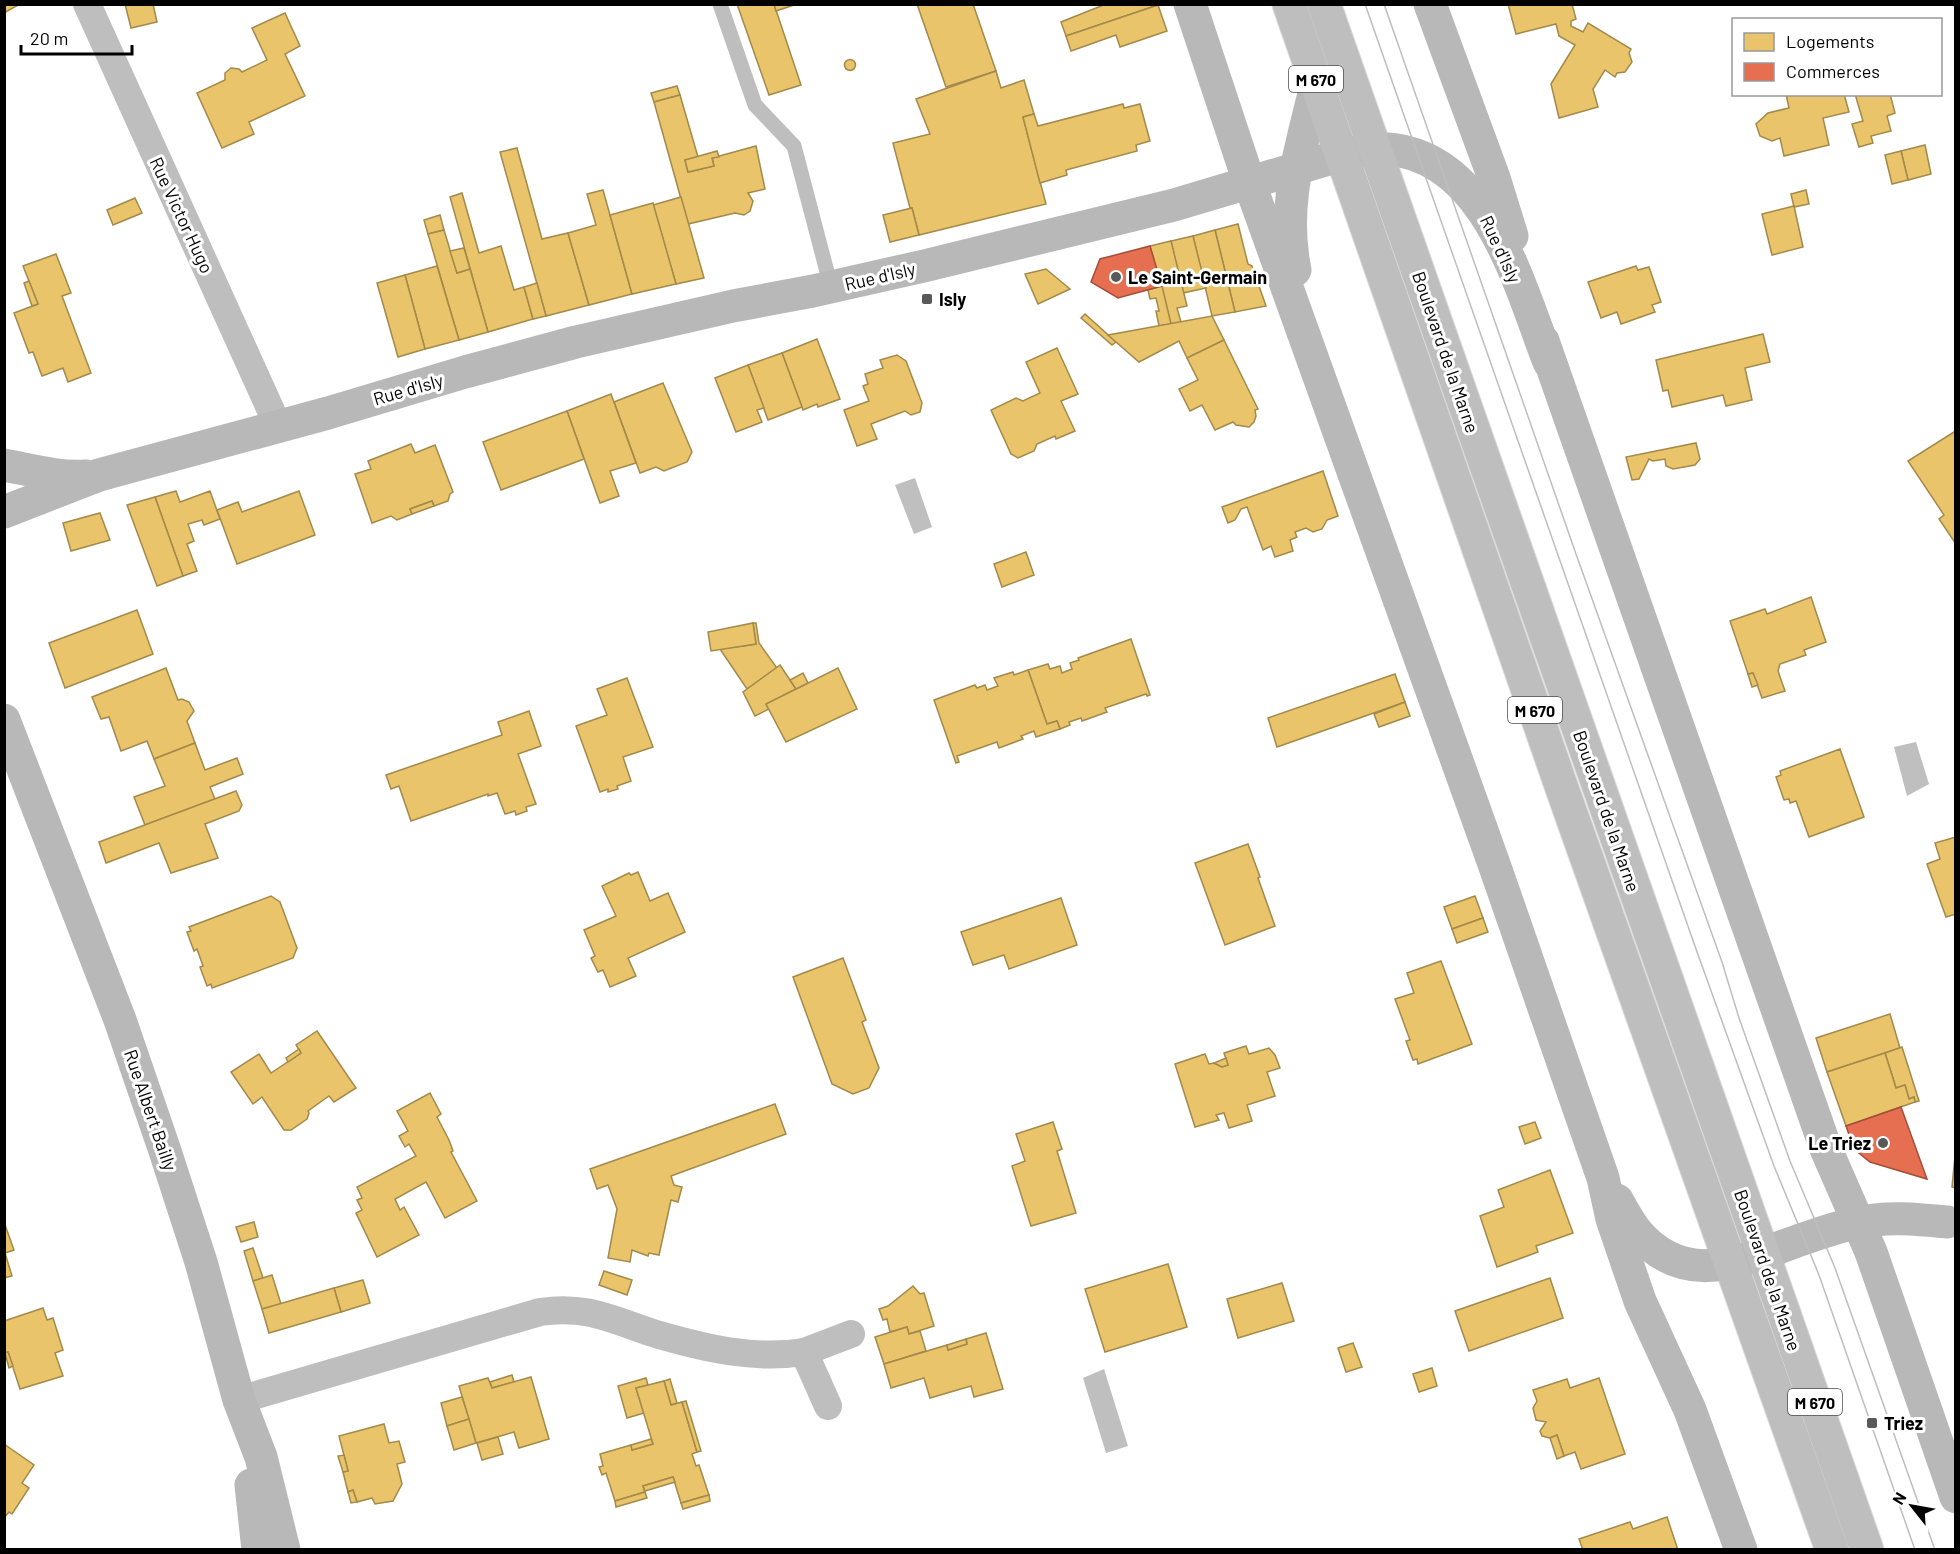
<svg xmlns="http://www.w3.org/2000/svg" width="1960" height="1554" viewBox="0 0 1960 1554" font-family="Barlow,sans-serif">
	<rect width="100%" height="100%" fill="#fff"/>
	<!-- water -->
	<g fill="#bfbfbf">
		<polygon points="915,478 932,527 914,534 895,485"/>
		<polygon points="1916,742 1929,784 1907,796 1894,747"/>
		<polygon points="1104,1369 1128,1446 1106,1453 1083,1378"/>
	</g>
	<!-- homes -->
	<g fill="#e9c46a" stroke="#a3894a" stroke-width="1.5">
		<polygon points="4,4 20,4 4,13"/>
		<polygon points="125,4 153,4 157,22 131,28"/>
		<polygon points="737,4 774,4 801,85 769,95"/>
		<polygon points="774,4 797,4 776,11"/>
		<polygon points="917,4 973,4 996,71 946,87"/>
		<polygon points="1106,4 1158,4 1158,5 1066,36 1061,22"/>
		<polygon points="1508,4 1572,4 1576,19 1571,21 1571,26 1583,32 1588,23 1631,49 1629,53 1632,62 1625,72 1617,73 1615,77 1605,70 1593,89 1598,107 1559,118 1551,84 1575,45 1559,36 1556,24 1516,34"/>
		<polygon points="1158,5 1167,31 1120,47 1116,35 1071,51 1066,36"/>
		<polygon points="285,13 300,46 285,54 305,96 249,122 254,134 222,148 197,93 225,80 225,73 231,68 239,69 242,72 267,60 252,28"/>
		<circle cx="850" cy="65" r="5.5"/>
		<polygon points="996,71 1001,88 1024,80 1034,114 1023,117 1046,204 919,235 912,208 910,208 893,143 930,134 916,99"/>
		<polygon points="677,86 680,95 654,102 651,93"/>
		<polygon points="1786,94 1844,94 1849,112 1823,118 1829,145 1784,156 1780,138 1772,141 1760,136 1756,124 1768,113 1789,108"/>
		<polygon points="1855,94 1890,94 1895,113 1887,116 1891,131 1871,136 1873,143 1859,147 1852,124 1863,121"/>
		<polygon points="680,95 698,157 685,160 688,172 714,166 712,158 756,146 765,189 748,193 753,201 750,211 744,215 735,213 688,224 654,102"/>
		<polygon points="1123,104 1124,108 1140,104 1150,141 1136,145 1137,151 1066,170 1067,175 1040,183 1023,117 1034,114 1038,126"/>
		<polygon points="1925,145 1931,174 1908,180 1901,151"/>
		<polygon points="517,148 542,239 568,233 589,305 546,316 500,152"/>
		<polygon points="717,151 719,157 712,158 714,166 688,172 685,160"/>
		<polygon points="1901,151 1908,180 1892,184 1885,155"/>
		<polygon points="603,190 632,294 589,305 568,233 596,225 587,194"/>
		<polygon points="1806,190 1809,204 1794,207 1791,194"/>
		<polygon points="462,193 479,253 501,246 514,290 524,287 533,319 488,332 450,197"/>
		<polygon points="681,197 704,278 676,284 653,205"/>
		<polygon points="135,198 142,213 113,225 107,210"/>
		<polygon points="653,203 676,284 632,294 610,215"/>
		<polygon points="1794,206 1803,247 1772,255 1762,214"/>
		<polygon points="912,208 919,235 890,242 883,215"/>
		<polygon points="440,215 444,230 428,234 424,220"/>
		<polygon points="1238,224 1248,264 1252,266 1266,306 1235,312 1215,230"/>
		<polygon points="444,230 457,273 470,269 488,332 459,340 428,234"/>
		<polygon points="1215,230 1235,312 1212,316 1193,236"/>
		<polygon points="1193,236 1206,288 1183,293 1171,241"/>
		<polygon points="1171,241 1187,306 1177,308 1181,322 1171,324 1150,246"/>
		<polygon points="464,248 470,269 457,273 450,251"/>
		<polygon points="56,254 71,293 62,296 91,373 68,382 63,368 42,376 33,352 29,353 14,313 38,304 23,266"/>
		<polygon points="437,266 459,340 425,349 405,275"/>
		<polygon points="1636,266 1638,270 1649,267 1661,302 1652,305 1655,312 1621,324 1617,312 1601,318 1588,282"/>
		<polygon points="1046,269 1070,289 1038,304 1025,274"/>
		<polygon points="405,275 425,349 398,357 377,283"/>
		<polygon points="29,281 38,304 32,306 24,283"/>
		<polygon points="537,283 546,316 533,319 524,287"/>
		<polygon points="1162,286 1171,324 1159,326 1156,311 1159,311 1156,298 1150,299 1148,290"/>
		<polygon points="1085,314 1116,342 1112,345 1081,318"/>
		<polygon points="1212,316 1224,340 1187,358 1179,341 1139,362 1108,335"/>
		<polygon points="1763,334 1770,362 1745,368 1752,400 1726,406 1723,395 1672,407 1668,390 1663,391 1656,360"/>
		<polygon points="817,339 840,399 818,407 817,404 803,410 782,353"/>
		<polygon points="1224,340 1258,409 1255,410 1256,416 1254,422 1249,427 1236,425 1233,422 1215,430 1202,405 1190,411 1179,389 1198,380 1187,358"/>
		<polygon points="1057,348 1078,394 1061,401 1075,431 1056,439 1055,436 1037,444 1034,451 1018,458 1011,454 991,410 1016,398 1023,401 1040,393 1026,362"/>
		<polygon points="782,353 802,407 768,420 748,365"/>
		<polygon points="897,355 906,361 922,403 920,412 911,415 905,411 871,424 877,439 857,446 844,410 869,401 863,386 868,384 865,374 883,368 880,360"/>
		<polygon points="748,365 764,408 757,410 762,422 736,432 715,378"/>
		<polygon points="663,383 692,452 687,462 664,471 656,467 640,473 614,402"/>
		<polygon points="611,394 636,463 610,471 619,496 600,503 567,411"/>
		<polygon points="567,411 584,459 501,490 483,442"/>
		<polygon points="1954,432 1956,434 1956,544 1939,519 1944,515 1908,461"/>
		<polygon points="1696,443 1700,459 1695,465 1673,469 1666,466 1665,459 1653,461 1649,459 1639,479 1632,480 1626,457"/>
		<polygon points="411,444 415,453 435,445 453,492 450,494 448,501 434,506 432,501 410,509 412,514 397,520 391,516 372,523 355,474 371,469 368,461"/>
		<polygon points="1323,471 1338,516 1327,520 1322,529 1313,532 1306,528 1295,532 1297,537 1290,540 1293,551 1275,557 1271,546 1263,550 1247,507 1241,509 1235,520 1228,523 1222,507"/>
		<polygon points="176,491 180,502 210,491 220,519 204,525 202,520 188,524 194,541 187,544 197,571 183,576 155,497"/>
		<polygon points="299,491 315,535 237,564 217,510 238,502 242,512"/>
		<polygon points="155,497 183,576 157,586 127,505"/>
		<polygon points="432,501 434,506 412,514 410,509"/>
		<polygon points="100,513 110,540 71,551 63,523"/>
		<polygon points="1026,552 1034,575 1002,587 994,564"/>
		<polygon points="1811,597 1826,642 1804,650 1806,655 1780,664 1778,671 1785,691 1762,698 1753,673 1748,674 1730,621 1765,609 1767,614"/>
		<polygon points="137,610 153,654 65,688 49,643"/>
		<polygon points="753,623 756,623 759,643 777,668 747,689 720,649 756,644"/>
		<polygon points="753,623 756,644 711,651 708,632"/>
		<polygon points="1131,639 1150,695 1147,696 1146,694 1105,708 1107,712 1082,721 1081,718 1069,722 1070,725 1060,729 1057,721 1047,724 1028,670 1048,664 1050,669 1060,666 1062,673 1072,669 1070,663 1079,660 1078,658"/>
		<polygon points="780,665 796,689 766,704 769,709 755,716 743,692"/>
		<polygon points="166,668 178,700 182,699 189,702 194,711 187,721 195,743 154,759 147,741 121,751 109,717 101,719 92,697"/>
		<polygon points="838,668 857,709 786,742 766,704"/>
		<polygon points="1028,670 1047,724 1057,721 1060,729 1036,737 1034,731 1021,736 1023,739 999,748 997,742 957,756 959,762 956,763 934,700 975,685 977,688 985,685 987,690 998,686 994,678 1013,672 1014,675"/>
		<polygon points="803,673 808,683 796,689 790,680"/>
		<polygon points="1753,673 1758,685 1752,687 1748,674"/>
		<polygon points="1395,674 1405,702 1277,747 1268,718"/>
		<polygon points="627,678 653,747 623,757 631,781 617,786 618,789 608,792 608,789 600,792 576,726 607,715 597,689"/>
		<polygon points="1405,702 1410,716 1379,727 1374,714"/>
		<polygon points="529,711 541,746 518,754 536,804 526,807 527,811 516,815 515,811 505,814 497,793 488,796 488,794 411,821 399,786 391,789 386,775 502,735 498,722"/>
		<polygon points="195,743 205,770 237,758 243,774 210,787 215,799 145,825 134,797 165,786 154,759"/>
		<polygon points="1840,749 1864,817 1809,837 1796,801 1790,803 1789,799 1784,800 1776,777 1781,775 1780,771"/>
		<polygon points="236,791 242,805 239,811 205,824 218,858 171,873 159,843 106,863 99,842"/>
		<polygon points="1956,837 1956,914 1946,917 1927,864 1940,859 1935,843"/>
		<polygon points="1248,844 1260,877 1258,878 1275,926 1225,945 1195,863"/>
		<polygon points="638,872 650,901 668,893 685,932 628,958 636,976 610,987 603,970 598,972 591,958 595,956 584,930 616,916 602,886 629,873 631,875"/>
		<polygon points="271,896 280,902 297,948 293,958 212,988 211,984 207,986 200,967 203,966 197,949 194,951 187,932 191,931 189,927"/>
		<polygon points="1475,896 1483,918 1452,929 1444,907"/>
		<polygon points="1061,898 1077,945 1009,969 1004,955 973,965 961,932"/>
		<polygon points="1483,918 1488,932 1457,943 1452,929"/>
		<polygon points="843,958 866,1020 862,1022 879,1068 869,1088 853,1094 832,1084 793,977"/>
		<polygon points="1441,961 1472,1044 1418,1064 1417,1059 1413,1060 1406,1041 1410,1040 1395,999 1414,993 1407,973"/>
		<polygon points="1890,1014 1900,1048 1827,1072 1816,1038"/>
		<polygon points="317,1031 356,1088 334,1102 329,1096 308,1111 309,1113 307,1119 291,1130 284,1130 262,1097 253,1104 231,1072 259,1054 271,1073 301,1053 296,1045"/>
		<polygon points="1246,1046 1249,1054 1269,1048 1275,1055 1280,1068 1267,1072 1275,1096 1247,1105 1252,1121 1229,1128 1224,1113 1216,1115 1219,1120 1195,1127 1175,1064 1205,1054 1209,1064 1214,1063 1222,1067 1228,1065 1224,1053"/>
		<polygon points="1902,1047 1919,1101 1915,1102 1914,1097 1909,1099 1905,1085 1896,1088 1885,1053"/>
		<polygon points="299,1049 301,1053 288,1062 286,1058"/>
		<polygon points="1885,1053 1896,1088 1905,1085 1909,1099 1914,1097 1915,1102 1846,1126 1827,1072"/>
		<polygon points="1226,1058 1228,1065 1222,1067 1214,1063"/>
		<polygon points="430,1093 441,1114 437,1117 449,1140 453,1151 451,1152 477,1201 445,1218 426,1182 395,1199 400,1210 404,1207 419,1235 377,1257 356,1213 362,1210 357,1200 362,1198 357,1187 416,1156 409,1144 405,1147 399,1136 408,1131 397,1111"/>
		<polygon points="775,1104 786,1134 671,1176 674,1185 682,1187 678,1202 671,1200 659,1255 649,1253 648,1256 632,1250 630,1262 608,1258 617,1209 608,1185 597,1189 590,1169"/>
		<polygon points="1053,1122 1062,1149 1057,1151 1076,1213 1031,1226 1012,1166 1025,1161 1016,1134"/>
		<polygon points="1535,1122 1541,1138 1525,1144 1519,1127"/>
		<polygon points="1956,1146 1956,1188 1952,1187"/>
		<polygon points="1550,1170 1573,1233 1536,1246 1538,1252 1497,1267 1480,1216 1504,1207 1498,1190"/>
		<polygon points="4,1222 14,1250 5,1253 12,1276 4,1278"/>
		<polygon points="254,1222 258,1237 241,1242 236,1227"/>
		<polygon points="253,1248 263,1278 253,1281 244,1251"/>
		<polygon points="1168,1264 1187,1327 1105,1352 1085,1289"/>
		<polygon points="604,1271 632,1280 627,1295 599,1285"/>
		<polygon points="272,1275 281,1304 262,1309 253,1281"/>
		<polygon points="1550,1278 1563,1318 1469,1351 1455,1311"/>
		<polygon points="363,1280 370,1303 341,1312 334,1288"/>
		<polygon points="1282,1283 1294,1321 1238,1338 1227,1299"/>
		<polygon points="913,1286 920,1294 924,1293 934,1326 909,1334 907,1327 890,1332 887,1319 883,1320 879,1309 888,1306"/>
		<polygon points="334,1288 341,1312 269,1333 262,1309"/>
		<polygon points="43,1308 47,1320 53,1318 63,1350 55,1353 63,1376 20,1389 8,1352 4,1353 4,1321"/>
		<polygon points="907,1327 909,1334 920,1331 926,1351 884,1364 875,1337"/>
		<polygon points="986,1333 1003,1389 974,1397 971,1386 930,1398 924,1378 891,1388 884,1364 947,1345 948,1350 967,1344 966,1339"/>
		<polygon points="966,1339 967,1344 948,1350 947,1345"/>
		<polygon points="1353,1343 1362,1367 1346,1372 1338,1348"/>
		<polygon points="8,1352 13,1366 9,1368 5,1353"/>
		<polygon points="1432,1368 1437,1386 1419,1392 1413,1374"/>
		<polygon points="512,1375 514,1382 492,1388 490,1382"/>
		<polygon points="531,1377 549,1439 519,1448 514,1432 476,1443 459,1386 488,1378 492,1388"/>
		<polygon points="646,1378 648,1385 636,1388 644,1413 627,1418 618,1386"/>
		<polygon points="1599,1378 1625,1454 1581,1469 1575,1452 1564,1456 1557,1435 1550,1438 1542,1436 1540,1431 1546,1422 1536,1420 1533,1408 1537,1401 1533,1390 1567,1379 1570,1388"/>
		<polygon points="670,1379 677,1403 671,1405 664,1381"/>
		<polygon points="664,1381 671,1405 682,1402 697,1452 692,1454 696,1466 699,1465 709,1495 681,1503 673,1477 643,1486 645,1492 615,1501 606,1473 602,1475 599,1467 603,1466 600,1454 631,1445 632,1450 653,1444 636,1388"/>
		<polygon points="462,1397 469,1419 447,1426 441,1403"/>
		<polygon points="686,1401 701,1451 697,1452 682,1402"/>
		<polygon points="469,1419 476,1443 454,1450 447,1426"/>
		<polygon points="384,1424 389,1443 399,1441 405,1462 397,1464 402,1484 393,1501 375,1504 372,1498 357,1502 353,1490 348,1492 343,1472 348,1471 339,1436"/>
		<polygon points="1557,1435 1564,1456 1557,1459 1550,1438"/>
		<polygon points="498,1437 503,1454 482,1460 477,1443"/>
		<polygon points="651,1439 653,1444 632,1450 631,1445"/>
		<polygon points="4,1444 34,1465 22,1483 29,1488 12,1514 9,1512 4,1518"/>
		<polygon points="344,1455 348,1471 343,1472 338,1456"/>
		<polygon points="673,1477 675,1482 645,1491 643,1486"/>
		<polygon points="353,1490 357,1502 351,1503 348,1492"/>
		<polygon points="645,1492 647,1498 616,1507 615,1501"/>
		<polygon points="709,1495 710,1501 683,1509 681,1503"/>
		<polygon points="1667,1517 1678,1550 1583,1550 1579,1539 1630,1522 1633,1529"/>
	</g>
	<!-- shops -->
	<g fill="#e76f51" stroke="#a24e39" stroke-width="1.5">
		<polygon points="1150,246 1162,286 1118,298 1091,282 1100,259"/>
		<polygon points="1901,1107 1927,1179 1870,1162 1854,1149 1846,1126"/>
	</g>
	<g fill="none" stroke-linecap="round" stroke-linejoin="round">
		<!-- primary casing -->
		<g stroke="#dbdbdb" stroke-width="35">
			<g id="primary">
				<polyline points="1289,4 1564,794 1832,1550"/>
				<polyline points="1324,4 1867,1550"/>
			</g>
		</g>
		<!-- lane -->
		<polyline stroke="#bebebe" stroke-width="15" points="720,4 755,105 794,146 831,287"/>
		<!-- street -->
		<g stroke="#bebebe" stroke-width="28">
			<polyline points="87,4 278,426"/>
			<polyline points="804,1352 851,1334"/>
			<path d="M239,1400L540,1312C588,1305 612,1320 656,1334C704,1348 754,1360 804,1352L828,1406"/>
		</g>
		<!-- secondary -->
		<g stroke="#b8b8b8" stroke-width="33">
			<polyline points="1190,4 1247,176 1494,864 1603,1178 1612,1219 1640,1301 1690,1410 1741,1550"/>
			<polyline points="1430,4 1494,178 1512,236"/>
			<path d="M1295,270C1281,202 1302,147 1317,81"/>
			<polyline points="1543,341 1826,1149 1871,1252 1956,1497"/>
			<path d="M4,465C31,470 58,478 86,476"/>
			<path d="M4,512L99,475L328,413L465,372L576,342L733,306L813,291L924,266L1174,205L1342,155C1356,152 1372,148 1387,149C1487,156 1519,285 1549,362"/>
			<polyline points="4,720 120,1020 165,1151 201,1262 239,1400 261,1457 284,1550"/>
			<path d="M1617,1200C1623,1211 1629,1222 1636,1231C1686,1291 1745,1259 1803,1239C1820,1233 1838,1227 1856,1223C1886,1216 1916,1219 1947,1222"/>
			<polyline points="251,1485 258,1550"/>
		</g>
		<!-- primary -->
		<use href="#primary" stroke="#bebebe" stroke-width="33"/>
		<!-- tram -->
		<g stroke="#bebebe" stroke-width="1.5">
			<polyline points="1365,4 1696,949 1774,1166 1819,1275 1915,1550"/>
			<polyline points="1384,4 1576,554 1722,962 1739,1018 1790,1161 1835,1268 1935,1550"/>
		</g>
	</g>
	<!-- markers -->
	<g fill="#595959" stroke="#fff" stroke-width="2">
		<circle cx="1116" cy="277" r="6"/>
		<rect x="921" y="293" width="12" height="12" rx="3"/>
		<circle cx="1883" cy="1143" r="6"/>
		<rect x="1866" y="1417" width="12" height="12" rx="3"/>
	</g>
	<g text-anchor="middle" dominant-baseline="central" stroke-width="6" stroke-linejoin="round" paint-order="stroke">
		<!-- shield labels -->
		<g fill="#fff" stroke="#4c4c4c" stroke-width="1.5">
			<rect x="1289" y="66" width="54" height="26" rx="4.5"/>
			<rect x="1508" y="697" width="54" height="26" rx="4.5"/>
			<rect x="1788" y="1389" width="54" height="26" rx="4.5"/>
		</g>
		<g font-size="16" font-weight="bold" fill="#000">
			<text x="1316" y="79">M 670</text>
			<text x="1535" y="710">M 670</text>
			<text x="1815" y="1402">M 670</text>
		</g>
		<!-- street labels -->
		<g font-size="18" fill="#000" stroke="#fff">
			<text transform="translate(182 215) rotate(65)">Rue Victor Hugo</text>
			<text transform="translate(1501 249) rotate(65)">Rue d'Isly</text>
			<text transform="translate(880 276) rotate(-13)">Rue d'Isly</text>
			<text transform="translate(1446 352) rotate(71)">Boulevard de la Marne</text>
			<text transform="translate(408 389) rotate(-16)">Rue d'Isly</text>
			<text transform="translate(1607 811) rotate(71)">Boulevard de la Marne</text>
			<text transform="translate(151 1110) rotate(71)">Rue Albert Bailly</text>
			<text transform="translate(1768 1270) rotate(71)">Boulevard de la Marne</text>
		</g>
		<!-- poi labels -->
		<g font-size="18" font-weight="bold" fill="#000" stroke="#fff" text-anchor="start">
			<text x="1128" y="277">Le Saint-Germain</text>
			<text x="939" y="299">Isly</text>
			<text x="1871" y="1143" text-anchor="end">Le Triez</text>
			<text x="1884" y="1423">Triez</text>
		</g>
	</g>
	<!-- border -->
	<rect width="1960" height="1554" fill="none" stroke="#000000" stroke-width="12"/>
	<!-- legend -->
	<rect x="1732" y="18" width="210" height="78" fill="#ffffff" stroke="#999999" stroke-width="1.5"/>
	<rect x="1744" y="33" width="30" height="18" fill="#e9c46a" stroke="#999999" stroke-width="1.5"/>
	<text x="1786" y="48" font-size="18" fill="#000000">Logements</text>
	<rect x="1744" y="63" width="30" height="18" fill="#e76f51" stroke="#999999" stroke-width="1.5"/>
	<text x="1786" y="78" font-size="18" fill="#000000">Commerces</text>
	<!-- north arrow -->
	<g transform="translate(1912 1506) rotate(301)" stroke="#ffffff" stroke-width="4.5" paint-order="stroke">
	<path d="M0-4.5L10 22L0 15L-10 22Z" fill="#000000"/>
	<text y="-9" font-size="16" font-weight="bold" text-anchor="middle" fill="#000000">N</text>
	</g>
	<!-- scale -->
	<path d="M21 45v9h111v-9" fill="none" stroke="#000000" stroke-width="3"/>
	<text x="30" y="45" font-size="18" fill="#000000" stroke="#ffffff" stroke-width="4.5" paint-order="stroke">20 m</text>
</svg>
